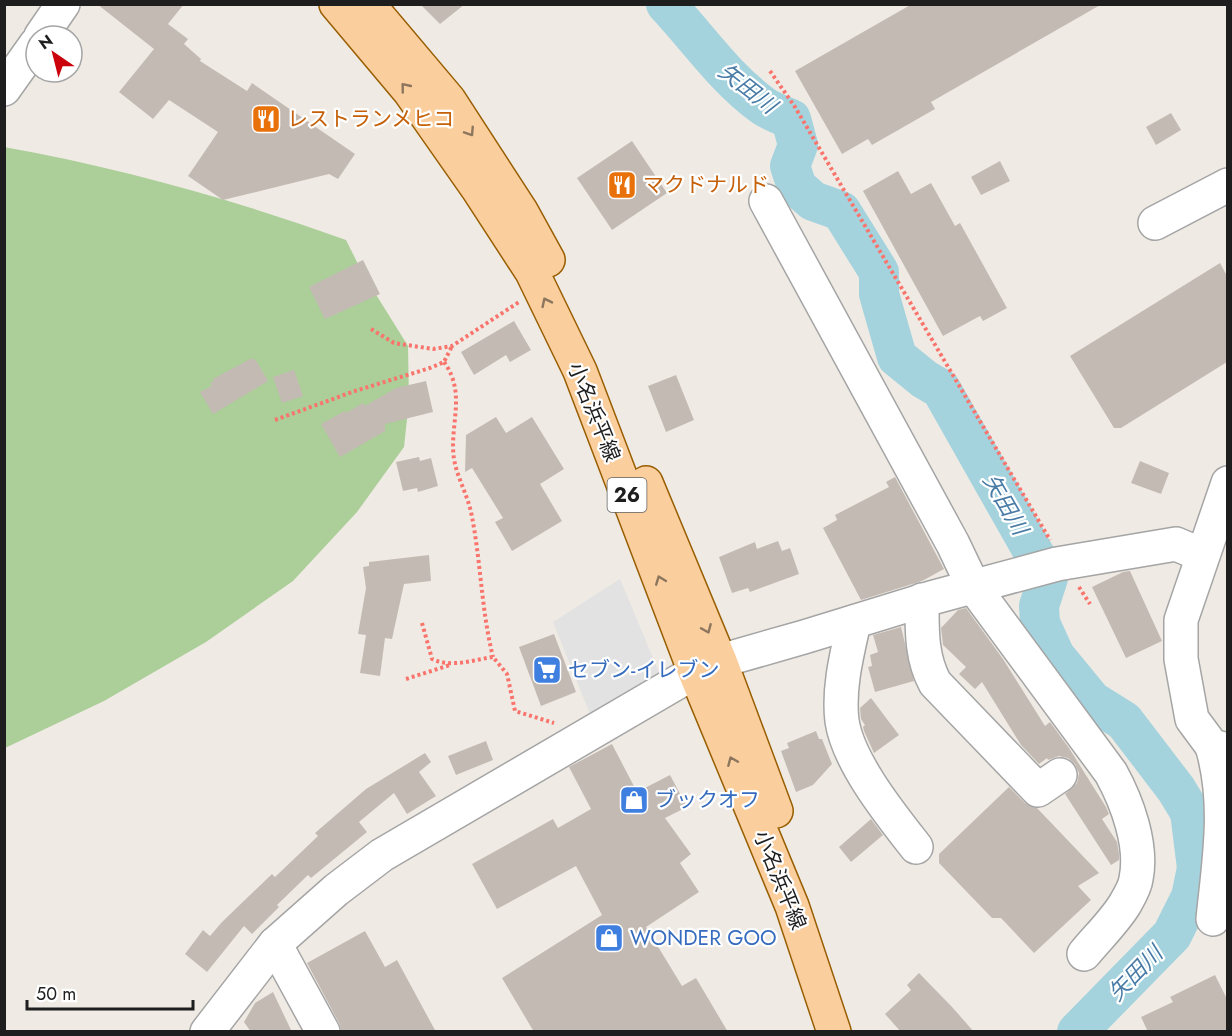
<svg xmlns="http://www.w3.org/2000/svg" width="1232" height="1036" viewBox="0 0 1232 1036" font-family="Jost,'Noto Sans JP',sans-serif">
	<rect width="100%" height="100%" fill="#efebe4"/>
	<!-- forest -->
	<path fill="#acce99" d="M4,147C121,168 235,200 346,240L362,272L408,346L409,401L404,447L357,512L293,581L206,642L104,701L5,748Z"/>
	<!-- parking -->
	<polygon fill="#e2e2e2" points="620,579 661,677 590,714 553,622"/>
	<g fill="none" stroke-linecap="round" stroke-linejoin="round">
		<!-- river -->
		<path stroke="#a5d3dd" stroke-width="40" d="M666,4C698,38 724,77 762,105C770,111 781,115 791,119L798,145L790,166L797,187L813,201L841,211L879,272V294L897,357L924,379L941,389L1048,578L1039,606L1040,623L1055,656L1092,701L1124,721L1176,789L1190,812L1197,868L1191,897L1172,935L1077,1032"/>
	</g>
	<!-- building -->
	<g fill="#c4bab4">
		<polygon points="97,4 184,4 168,24 188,39 184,44 201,59 200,61 247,91 252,83 355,154 338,179 329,174 223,200 188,176 218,132 169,100 153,119 119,92 154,49"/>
		<polygon points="420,4 465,4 440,24"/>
		<polygon points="912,4 1102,4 931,102 935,109 872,145 868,139 842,154 795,71"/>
		<polygon points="1171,113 1181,130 1156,145 1146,127"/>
		<polygon points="632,141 667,193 612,230 577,178"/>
		<polygon points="1000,161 1010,181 981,195 971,177"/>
		<polygon points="898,171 911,194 931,183 955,226 960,223 1007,308 983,321 980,316 943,336 863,191"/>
		<polygon points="363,260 380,294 325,319 309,287"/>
		<polygon points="1220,263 1227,276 1227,362 1121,428 1114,428 1070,356"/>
		<polygon points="514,321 531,350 510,362 506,355 474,375 461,352"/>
		<polygon points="252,358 253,361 255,359 268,381 213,414 200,392 212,386 210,383 214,381 213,379"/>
		<polygon points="294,370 303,396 282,403 273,377"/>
		<polygon points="676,375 694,420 666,432 648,386"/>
		<polygon points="426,381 433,412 385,424 385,431 340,457 321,424 345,411 346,413 363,403 365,406 396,388"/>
		<polygon points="496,417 506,433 532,417 564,469 540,484 562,521 512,551 495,522 503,518 472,468 465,472 466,435"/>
		<polygon points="419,457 420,461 431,458 438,486 418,492 417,488 403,491 396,462"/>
		<polygon points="1140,461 1169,473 1161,494 1131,483"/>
		<polygon points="895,477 944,569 922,581 861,600 823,528 837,520 835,515 889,487 886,482"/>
		<polygon points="778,541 782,551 790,548 799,574 750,592 748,588 732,593 719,557 755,542 757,549"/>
		<polygon points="429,555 431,581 404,584 392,639 385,638 380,676 360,673 366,635 358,634 366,588 363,567 369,566 369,562"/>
		<polygon points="1130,571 1162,641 1126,658 1092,587 1123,572"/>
		<polygon points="966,608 1003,659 1045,726 1050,722 1069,748 1106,807 1109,814 1102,819 1117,842 1119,854 1119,860 1111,865 1065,794 1077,783 1079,773 1075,764 1068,758 1059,756 1048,760 1047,758 1039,764 1021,745 982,682 975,689 959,674 966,667 943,645 941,628 958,610"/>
		<polygon points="901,627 914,681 875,692 868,667 872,666 870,655 878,652 873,635"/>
		<polygon points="554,634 576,692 541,706 519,647"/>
		<polygon points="871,698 899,735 874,753 864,731 863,727 865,725 861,719 860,708"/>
		<polygon points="816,731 819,739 822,739 832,764 813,785 796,792 781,751 789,748 787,743"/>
		<polygon points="486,741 493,760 456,775 448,756"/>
		<polygon points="612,744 637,792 670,775 687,807 665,818 691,854 680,863 699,892 646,927 682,986 696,978 728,1032 534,1032 502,978 602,915 576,866 497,909 472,864 553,819 558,828 591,809 569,767"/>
		<polygon points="425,753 431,762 419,772 436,796 407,814 394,793 359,822 367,832 311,878 308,875 277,905 279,907 252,934 244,926 207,972 185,954 203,930 210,936 222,922 272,874 275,877 318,836 315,833 366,789"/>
		<polygon points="1009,787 1025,803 1037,808 1099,873 1078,886 1091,900 1034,953 1001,918 992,918 939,863 939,854"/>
		<polygon points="871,819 883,835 851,862 839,847"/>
		<polygon points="365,931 385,967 397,960 436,1032 342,1032 339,1023 307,963"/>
		<polygon points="919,973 953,1008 974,1032 901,1032 885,1014 911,990 907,985"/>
		<polygon points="1215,975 1227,999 1227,1032 1148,1032 1141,1017 1173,1002 1170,997"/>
		<polygon points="273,992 292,1032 251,1032 244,1022 255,1003"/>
	</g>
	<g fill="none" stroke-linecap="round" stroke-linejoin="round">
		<!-- minor casing -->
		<g stroke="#a5a5a5" stroke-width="36">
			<g id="minor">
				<polyline points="41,36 63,4"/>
				<polyline points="4,89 36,44"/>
				<path d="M766,201L953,544L973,586L1111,773C1127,802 1143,845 1136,879C1135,887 1129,897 1125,904C1114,922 1097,938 1084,954"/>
				<polyline points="1155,223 1228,185"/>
				<polyline points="1228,483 1181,620 1181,659 1192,719 1212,746 1228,750"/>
				<path d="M922,600C922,630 921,657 935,683L1038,790L1060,775"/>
				<path d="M854,622C847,654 838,688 842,721C848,762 891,815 916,847"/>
				<path d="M1212,746C1229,804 1219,860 1213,919"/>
				<polyline points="275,944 323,1032"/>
				<polyline points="207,1032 275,944 336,890 382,855 695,672 720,661 804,637 931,598 1057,564 1176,544 1202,555"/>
			</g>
		</g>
		<!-- major casing -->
		<g stroke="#985e01" stroke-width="36">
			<g id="major">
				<polyline points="336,4 410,92 478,189 532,272 580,371 695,672 792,906 834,1032"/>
				<polyline points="368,4 449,100 521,211 548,260"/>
				<polyline points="646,483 720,661 776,811"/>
			</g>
		</g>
		<!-- path -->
		<g stroke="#f9746c" stroke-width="4" stroke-dasharray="3 3" stroke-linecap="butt">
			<polyline points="770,71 795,107 1050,540"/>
			<polyline points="371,329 394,343 433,349 452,346 519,302"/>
			<path d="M444,362C467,394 449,424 454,459C457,477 467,494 471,512C481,560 481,609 493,657"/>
			<polyline points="275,420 355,391 430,368 444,362 452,346"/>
			<polyline points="1079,587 1090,604"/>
			<path d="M422,623L432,659C451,668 473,660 493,657L507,674L515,711L554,723"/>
			<polyline points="406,679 450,665"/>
		</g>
		<!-- minor -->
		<use href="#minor" stroke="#fff" stroke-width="33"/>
		<!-- major -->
		<use href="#major" stroke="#fbce9e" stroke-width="33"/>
	</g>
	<!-- one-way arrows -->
	<defs><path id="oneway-chevron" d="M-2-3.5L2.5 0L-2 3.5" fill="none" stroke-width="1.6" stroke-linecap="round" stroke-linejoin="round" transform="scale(1.5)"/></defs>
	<g stroke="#8c765e">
		<use href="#oneway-chevron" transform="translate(405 87) rotate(-129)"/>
		<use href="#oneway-chevron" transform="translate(470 132) rotate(57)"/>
		<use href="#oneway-chevron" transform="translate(546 302) rotate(-116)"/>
		<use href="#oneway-chevron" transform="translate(660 580) rotate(-111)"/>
		<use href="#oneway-chevron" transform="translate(707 629) rotate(67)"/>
		<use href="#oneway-chevron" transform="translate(732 761) rotate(-113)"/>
	</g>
	<!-- icons -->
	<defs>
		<g id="restaurant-square" transform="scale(1.5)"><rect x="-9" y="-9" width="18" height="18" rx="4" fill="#e8710a" stroke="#fff"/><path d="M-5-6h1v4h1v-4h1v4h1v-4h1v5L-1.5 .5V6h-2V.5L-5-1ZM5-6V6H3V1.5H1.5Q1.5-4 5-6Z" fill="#fff"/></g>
		<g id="supermarket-square" transform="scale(1.5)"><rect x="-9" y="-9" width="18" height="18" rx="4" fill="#3f7fe0" stroke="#fff"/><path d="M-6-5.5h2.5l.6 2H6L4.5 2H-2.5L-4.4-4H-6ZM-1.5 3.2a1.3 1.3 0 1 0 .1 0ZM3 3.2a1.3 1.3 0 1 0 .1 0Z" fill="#fff"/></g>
		<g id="shop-square" transform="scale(1.5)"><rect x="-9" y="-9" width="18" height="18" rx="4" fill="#3f7fe0" stroke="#fff"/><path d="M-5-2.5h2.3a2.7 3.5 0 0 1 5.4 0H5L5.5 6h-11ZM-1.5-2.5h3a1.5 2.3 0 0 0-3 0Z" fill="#fff"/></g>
	</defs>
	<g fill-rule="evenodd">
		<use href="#restaurant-square" x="266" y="119"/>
		<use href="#restaurant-square" x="622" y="185"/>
		<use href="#supermarket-square" x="547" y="670"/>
		<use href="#shop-square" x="634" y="800"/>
		<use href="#shop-square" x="609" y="938"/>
	</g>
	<g text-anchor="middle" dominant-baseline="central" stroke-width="4.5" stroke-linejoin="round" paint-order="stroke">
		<!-- shield labels -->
		<rect fill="#fff" stroke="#626262" stroke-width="1.5" x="607.5" y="478" width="39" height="34" rx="4.5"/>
		<g font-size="20" font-weight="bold" fill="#1e1e1e">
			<text x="627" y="495">26</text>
		</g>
		<!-- food labels -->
		<g font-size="21" fill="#c56008" stroke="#fff" text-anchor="start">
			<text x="287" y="119">レストランメヒコ</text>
			<text x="643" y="185">マクドナルド</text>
		</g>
		<!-- street labels -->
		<g font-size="21" fill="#1e1e1e" stroke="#fff">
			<text transform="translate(594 412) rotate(68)">小名浜平線</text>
			<text transform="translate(780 880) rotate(68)">小名浜平線</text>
		</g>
		<!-- shop labels -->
		<g font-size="21" fill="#366cbe" stroke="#fff" text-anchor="start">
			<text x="568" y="670">セブン-イレブン</text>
			<text x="655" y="800">ブックオフ</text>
			<text x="630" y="938">WONDER GOO</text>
		</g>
		<!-- water labels -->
		<g font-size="22" font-style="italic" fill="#487ba6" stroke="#fff">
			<text transform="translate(748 88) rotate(38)">矢田川</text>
			<text transform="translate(1006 504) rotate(60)">矢田川</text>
			<text transform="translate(1135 973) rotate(-46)">矢田川</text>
		</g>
	</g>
	<!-- border -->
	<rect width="1232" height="1036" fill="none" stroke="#1e1e1e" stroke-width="12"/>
	<!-- north arrow -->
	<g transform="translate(54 54) rotate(325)"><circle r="28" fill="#ffffff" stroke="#a5a5a5" stroke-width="1.5"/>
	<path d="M0-4.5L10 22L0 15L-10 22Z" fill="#cb010b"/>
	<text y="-9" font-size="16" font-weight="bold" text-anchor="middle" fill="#1e1e1e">N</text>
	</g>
	<!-- scale -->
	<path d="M27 1000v9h166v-9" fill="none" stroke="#1e1e1e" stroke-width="3"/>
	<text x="36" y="1000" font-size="18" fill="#1e1e1e" stroke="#ffffff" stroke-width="4.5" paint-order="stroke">50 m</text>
</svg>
